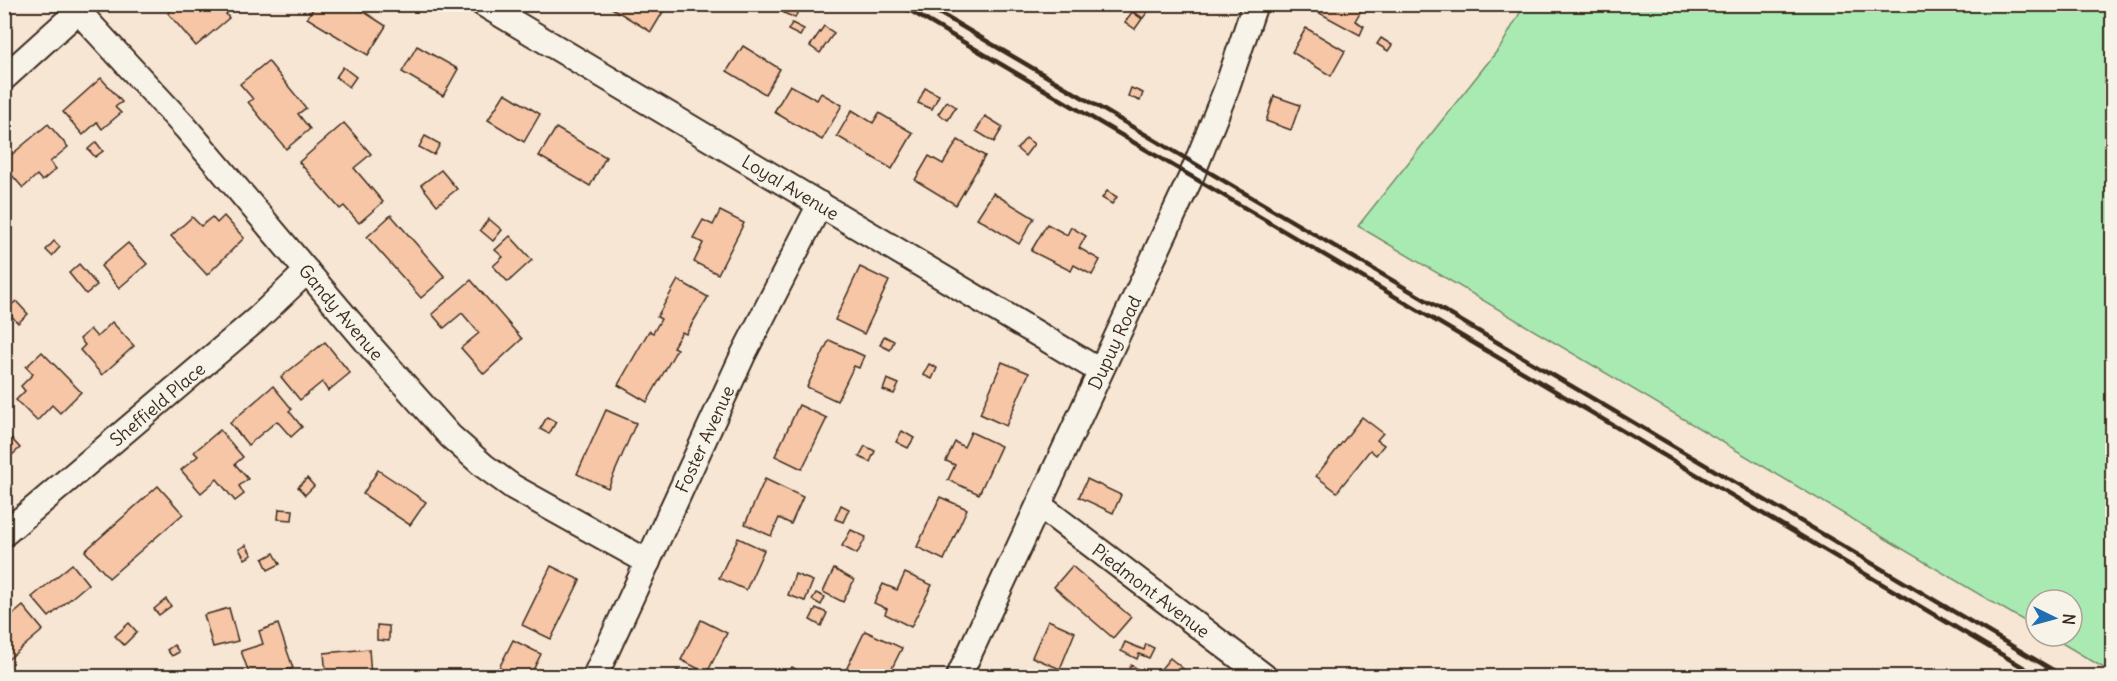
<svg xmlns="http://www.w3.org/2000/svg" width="2117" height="681" viewBox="0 0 2117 681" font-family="Delius,sans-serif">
	<rect width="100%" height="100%" fill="#f7e6d4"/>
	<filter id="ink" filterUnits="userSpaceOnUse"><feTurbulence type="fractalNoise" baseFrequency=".0167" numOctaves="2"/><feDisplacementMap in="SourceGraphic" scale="12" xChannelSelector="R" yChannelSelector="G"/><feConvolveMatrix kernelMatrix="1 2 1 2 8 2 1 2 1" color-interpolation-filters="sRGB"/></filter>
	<g filter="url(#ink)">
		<!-- green -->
		<polygon fill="#a9eab3" stroke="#728a68" stroke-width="1.5" points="1525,4 2112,5 2112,673 2050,636 2072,636 2072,600 2036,600 2036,628 1358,226 1501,46"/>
		<!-- building -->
		<g fill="#f6c6a6" stroke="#3b2a1e" stroke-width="1.5">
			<polygon points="178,4 236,4 226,14 229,18 196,46 168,13"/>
			<polygon points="316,4 352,4 386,26 368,55 307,18"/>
			<polygon points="605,4 662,4 666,7 651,32"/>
			<polygon points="1128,4 1143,4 1150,9 1143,18 1127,7"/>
			<polygon points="1318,4 1358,4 1363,7 1355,21 1364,26 1360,35 1314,10"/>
			<polygon points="787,6 798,11 795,18 784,13"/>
			<polygon points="1132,12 1142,19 1135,29 1125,22"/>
			<polygon points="792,23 804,29 800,36 788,30"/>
			<polygon points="824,26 834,33 820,53 810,46"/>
			<polygon points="1306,28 1345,51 1331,76 1292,52"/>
			<polygon points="1381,38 1392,45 1388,51 1377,44"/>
			<polygon points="417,46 458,69 443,96 402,72"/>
			<polygon points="743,46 780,69 765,94 727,71"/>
			<polygon points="268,61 306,108 298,114 310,129 286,149 248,102 253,99 240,84"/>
			<polygon points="343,67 356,77 349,87 336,77"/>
			<polygon points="101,78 122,102 115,107 121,113 102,129 97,122 83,135 63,112"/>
			<polygon points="790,85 817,100 821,93 842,105 822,140 774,112"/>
			<polygon points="925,88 939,95 932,109 918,103"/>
			<polygon points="1131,88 1143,93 1140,101 1128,96"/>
			<polygon points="505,93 540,114 524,142 488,120"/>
			<polygon points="1274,96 1300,105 1291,130 1266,121"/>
			<polygon points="947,101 956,107 948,120 938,114"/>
			<polygon points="852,110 873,123 879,113 913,133 892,169 837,136"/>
			<polygon points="985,116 1003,127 994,142 976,131"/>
			<polygon points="344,123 371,154 354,168 383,202 359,223 344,206 340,209 299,162"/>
			<polygon points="48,124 68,147 50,162 56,169 42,181 37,175 23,188 4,166 4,161"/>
			<polygon points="556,128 606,157 590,186 539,156"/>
			<polygon points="425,136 440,144 434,155 419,147"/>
			<polygon points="1026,138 1034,144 1025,156 1017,149"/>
			<polygon points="958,140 985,156 956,205 915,180 929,156 943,164"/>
			<polygon points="96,142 103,151 95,157 88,149"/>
			<polygon points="441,170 457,189 437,205 421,185"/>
			<polygon points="1107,191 1117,197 1112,204 1102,198"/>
			<polygon points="993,193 1034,218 1019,244 977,218"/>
			<polygon points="720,211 744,223 718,274 694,262 703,243 693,238 703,220 713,225"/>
			<polygon points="391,215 445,277 421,298 367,237"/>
			<polygon points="224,216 244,238 207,275 171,236 192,217 201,226 212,217 217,223"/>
			<polygon points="489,219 502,230 493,241 480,230"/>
			<polygon points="1047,224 1067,235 1071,227 1086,236 1079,248 1100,260 1092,275 1074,265 1071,271 1031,251"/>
			<polygon points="510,236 532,260 508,282 493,266 503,257 495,250"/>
			<polygon points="54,241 60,247 52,256 46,250"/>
			<polygon points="128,243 147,264 119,288 101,266"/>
			<polygon points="79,264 97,285 86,294 69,273"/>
			<polygon points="860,267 889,281 864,334 835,320"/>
			<polygon points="471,280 522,339 484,374 461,348 479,333 462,313 444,328 432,314"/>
			<polygon points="678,280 708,297 686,334 682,332 673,347 677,349 647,402 618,385 649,331 653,333 661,319 657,317"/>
			<polygon points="16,301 28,314 18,323 6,310"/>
			<polygon points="112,322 134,346 102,375 80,350 85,345 80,339 90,329 97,337"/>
			<polygon points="884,336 894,341 890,350 880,345"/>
			<polygon points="829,340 864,356 859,368 854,366 837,401 807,387"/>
			<polygon points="325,342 350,373 328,391 322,382 300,400 281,377"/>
			<polygon points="42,352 81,392 60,413 52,405 37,421 16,400 25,391 21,386 33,374 26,367"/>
			<polygon points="1002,362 1029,373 1006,426 980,414"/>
			<polygon points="929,364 937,368 932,379 923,375"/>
			<polygon points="887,379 899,384 894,394 883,390"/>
			<polygon points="273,386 292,409 289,411 302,427 291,437 277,421 248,445 230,423"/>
			<polygon points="799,405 827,418 802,469 775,456"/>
			<polygon points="606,410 636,423 608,488 577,474"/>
			<polygon points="547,417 556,422 549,434 540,429"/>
			<polygon points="1362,417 1383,433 1377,440 1384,445 1376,455 1370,450 1337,492 1316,476"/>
			<polygon points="4,430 20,448 4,462"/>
			<polygon points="220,430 243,457 235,464 248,479 239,486 244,494 235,501 217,479 201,493 181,470 198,456 194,452"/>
			<polygon points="902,431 914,438 908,448 896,442"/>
			<polygon points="971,432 1001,446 979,494 948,480 955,465 946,461 955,442 964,447"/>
			<polygon points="865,446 875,451 870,462 859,457"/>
			<polygon points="378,470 426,502 410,525 363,494"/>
			<polygon points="307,478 314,486 305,495 298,487"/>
			<polygon points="765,479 803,497 791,524 779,518 771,536 745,524"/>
			<polygon points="1087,479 1121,495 1113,513 1079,497"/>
			<polygon points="158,486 183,514 109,578 85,551"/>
			<polygon points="940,497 967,509 944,560 917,547"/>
			<polygon points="841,505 849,509 843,522 835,519"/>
			<polygon points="279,509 293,510 292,520 278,519"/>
			<polygon points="851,530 866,537 857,554 842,546"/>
			<polygon points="738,538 764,550 746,590 719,578"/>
			<polygon points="246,545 252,555 245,559 239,549"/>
			<polygon points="274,553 280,564 268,570 263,559"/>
			<polygon points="72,564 88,584 49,617 32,597"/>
			<polygon points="551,566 580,580 551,639 522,625"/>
			<polygon points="1072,566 1131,617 1113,638 1054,587"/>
			<polygon points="834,569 854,580 843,602 823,592"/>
			<polygon points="905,573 932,585 911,627 885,614 887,609 874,603 883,584 897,590"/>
			<polygon points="795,574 813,581 805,601 788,595"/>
			<polygon points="816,593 825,597 821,605 812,600"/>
			<polygon points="166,599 171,606 159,615 154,609"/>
			<polygon points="23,606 43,630 4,663 4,622"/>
			<polygon points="229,608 238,641 213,647 204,615"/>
			<polygon points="816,608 827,613 821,626 810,620"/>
			<polygon points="701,620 727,633 707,673 681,660"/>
			<polygon points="1048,620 1075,632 1060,669 1032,657"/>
			<polygon points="129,623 137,632 124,645 115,636"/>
			<polygon points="278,624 293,668 268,676 250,676 241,651 263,644 259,631"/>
			<polygon points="377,625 389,626 389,641 377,640"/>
			<polygon points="865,631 902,648 888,676 843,676"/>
			<polygon points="513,640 541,654 530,676 495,676"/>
			<polygon points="1125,642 1144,650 1146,644 1154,648 1149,658 1139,654 1137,659 1121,651"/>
			<polygon points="174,645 179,652 172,656 167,650"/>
			<polygon points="369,649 371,676 326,676 324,653"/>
			<polygon points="1170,658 1192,676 1155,676"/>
			<polygon points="1131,665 1140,670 1136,676 1127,673"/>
			<polygon points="792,667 807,676 786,676"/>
			<polygon points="677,670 692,676 674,676"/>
		</g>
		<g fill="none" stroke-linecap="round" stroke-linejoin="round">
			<!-- minor casing -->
			<g stroke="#3b2a1e" stroke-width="28">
				<g id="minor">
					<path id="s1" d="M483,4L1100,371"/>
					<path id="s2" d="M78,11L186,128L371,347L450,436L484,466L513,487L648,562"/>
					<polyline points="4,78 86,4"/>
					<path id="s3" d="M1039,505L1264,676"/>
					<path id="s4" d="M4,534L257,319L307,271"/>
					<path id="s5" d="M595,676L743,355L820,204"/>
					<path id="s6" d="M959,676L1191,177L1226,90L1255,4"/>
				</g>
			</g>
			<!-- minor -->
			<use href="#minor" stroke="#f7f3e8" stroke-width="24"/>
			<!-- rail -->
			<g stroke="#3b2a1e" stroke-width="4.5">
				<polyline points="899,4 2038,676"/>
				<polyline points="924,4 2063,676"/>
			</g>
		</g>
	</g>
	<g text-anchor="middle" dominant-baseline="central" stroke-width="4.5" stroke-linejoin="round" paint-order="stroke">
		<!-- street labels -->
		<g font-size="18" fill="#3b2a1e" stroke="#f7f3e8">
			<text stroke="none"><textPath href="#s1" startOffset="358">Loyal Avenue</textPath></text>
			<text stroke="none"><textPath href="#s2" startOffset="400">Gandy Avenue</textPath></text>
			<text stroke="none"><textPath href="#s6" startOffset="368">Dupuy Road</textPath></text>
			<text stroke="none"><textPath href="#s4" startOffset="201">Sheffield Place</textPath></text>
			<text stroke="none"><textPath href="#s5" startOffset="261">Foster Avenue</textPath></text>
			<text stroke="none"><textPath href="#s3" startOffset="141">Piedmont Avenue</textPath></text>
		</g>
	</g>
	<!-- margin -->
	<rect width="2117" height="681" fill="none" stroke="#f7f3e8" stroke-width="24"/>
	<rect x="12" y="12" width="2093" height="657" fill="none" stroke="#3b2a1e" stroke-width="2" filter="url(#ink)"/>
	<!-- north arrow -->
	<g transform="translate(2054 618) rotate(95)"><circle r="28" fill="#f7f3e8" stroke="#aca397" stroke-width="1.5"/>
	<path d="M0-4.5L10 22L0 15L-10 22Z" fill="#1f6fb2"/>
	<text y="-9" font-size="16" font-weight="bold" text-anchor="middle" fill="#3b2a1e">N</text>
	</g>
</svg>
